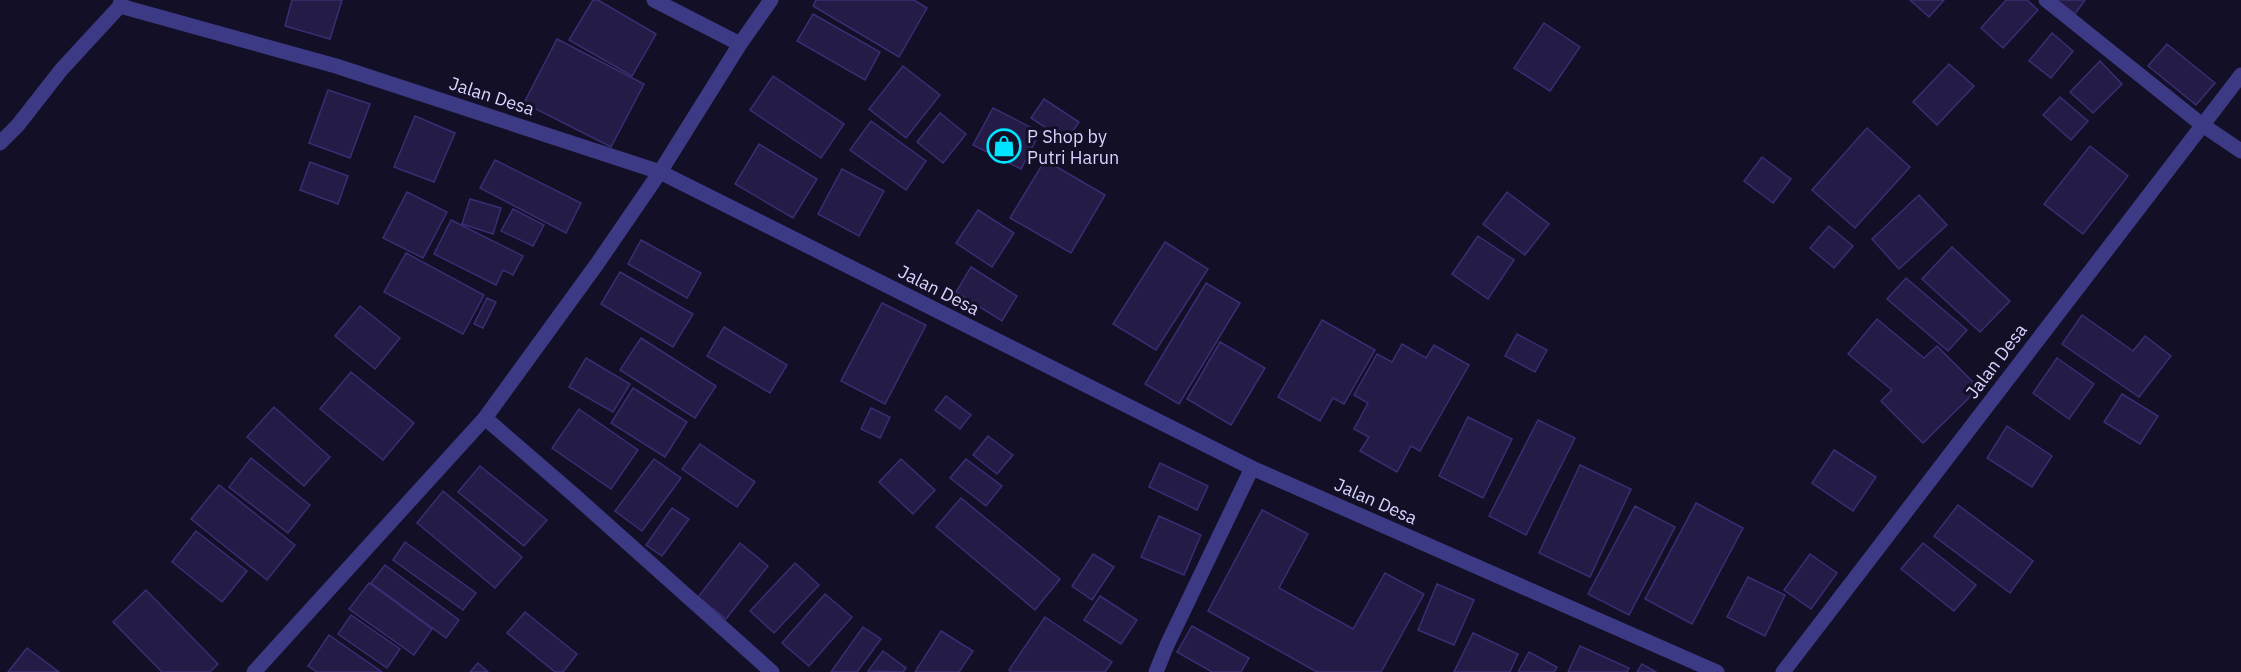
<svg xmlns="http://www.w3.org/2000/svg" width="2241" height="672" viewBox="0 0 2241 672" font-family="'IBM Plex Sans',sans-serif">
	<rect width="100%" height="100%" fill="#130f26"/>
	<!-- building -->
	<g fill="#241b47" stroke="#3b2d73" stroke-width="1.5">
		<polygon points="292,0 342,0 330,39 285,26"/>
		<polygon points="593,0 598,0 656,34 632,76 569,40"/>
		<polygon points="816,0 914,0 927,8 899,57 813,6"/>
		<polygon points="1910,0 1944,0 1929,17"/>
		<polygon points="2006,0 2027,0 2038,10 2003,48 1981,28"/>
		<polygon points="2056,0 2085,0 2075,14"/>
		<polygon points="813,14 880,52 865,80 797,41"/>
		<polygon points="1544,23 1580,47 1550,91 1514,68"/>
		<polygon points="2052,33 2073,51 2051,78 2029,61"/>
		<polygon points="557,39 644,84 611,147 524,103"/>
		<polygon points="2167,44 2215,83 2196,105 2148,66"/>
		<polygon points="2100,61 2122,84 2093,113 2070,92"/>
		<polygon points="1949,64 1974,86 1937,125 1913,102"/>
		<polygon points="903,66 940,95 906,138 869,109"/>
		<polygon points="773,76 844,124 821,158 750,110"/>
		<polygon points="328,90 370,104 350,158 309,143"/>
		<polygon points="2060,97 2088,121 2071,140 2043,115"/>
		<polygon points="1044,99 1079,122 1066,141 1031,118"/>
		<polygon points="993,108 1040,132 1021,169 973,145"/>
		<polygon points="940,113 966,134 943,163 917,142"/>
		<polygon points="415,116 455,133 434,182 394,167"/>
		<polygon points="871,121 926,161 906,190 850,150"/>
		<polygon points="1867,128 1910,167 1855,228 1812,190"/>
		<polygon points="759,144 817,179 793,218 735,184"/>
		<polygon points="2090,146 2128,176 2083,234 2044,204"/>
		<polygon points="1762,157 1791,179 1773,203 1744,181"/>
		<polygon points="495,160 581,203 566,233 480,188"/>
		<polygon points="1045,160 1105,195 1071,253 1010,218"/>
		<polygon points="310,162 348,176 338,204 300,190"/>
		<polygon points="842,169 884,191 859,236 818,214"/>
		<polygon points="407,192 447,212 423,258 383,238"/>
		<polygon points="1507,192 1549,224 1525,255 1483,224"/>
		<polygon points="1919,195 1947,225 1899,269 1872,239"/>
		<polygon points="470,199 501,208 493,234 462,224"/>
		<polygon points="513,209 544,225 533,246 501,231"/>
		<polygon points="978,210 1014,233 992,267 956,243"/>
		<polygon points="451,220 523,256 513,275 503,270 496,285 434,254"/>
		<polygon points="1829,226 1853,246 1834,268 1810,248"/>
		<polygon points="1478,236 1514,260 1488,299 1452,274"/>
		<polygon points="641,240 701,273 687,298 628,264"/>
		<polygon points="1165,242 1208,269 1156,350 1113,324"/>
		<polygon points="1952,247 2010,301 1980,332 1922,279"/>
		<polygon points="406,253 484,295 463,334 384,292"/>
		<polygon points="971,267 1017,296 1002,321 956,292"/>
		<polygon points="620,272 693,314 673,347 601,304"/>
		<polygon points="1906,278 1967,330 1948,351 1887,299"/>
		<polygon points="1206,283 1240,303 1179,404 1145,384"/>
		<polygon points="487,298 496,302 483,328 474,324"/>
		<polygon points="882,303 926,325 885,404 841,381"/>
		<polygon points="360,306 400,338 375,369 335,336"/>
		<polygon points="2082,315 2133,351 2145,336 2171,356 2139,397 2062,344"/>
		<polygon points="1877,319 1924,358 1937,346 1979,388 1923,443 1881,401 1892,390 1848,354"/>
		<polygon points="1322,320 1375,350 1344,404 1333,398 1320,421 1278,397"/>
		<polygon points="724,327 787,365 770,393 707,356"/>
		<polygon points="1517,334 1547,350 1535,372 1505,356"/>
		<polygon points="641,338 716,386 695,418 620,370"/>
		<polygon points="1220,342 1265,368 1231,425 1187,399"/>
		<polygon points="1402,344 1426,358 1434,345 1469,365 1420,451 1411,446 1397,472 1360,451 1369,437 1354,429 1368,403 1354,395 1377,354 1392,362"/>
		<polygon points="586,358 630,384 613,412 569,387"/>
		<polygon points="2057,358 2094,384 2069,419 2033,393"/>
		<polygon points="351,372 414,423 383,460 320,409"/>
		<polygon points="633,388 687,422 665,457 611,423"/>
		<polygon points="2122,394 2158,416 2140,444 2104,422"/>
		<polygon points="946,396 971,415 960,429 935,410"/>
		<polygon points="274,407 330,457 304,486 247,437"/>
		<polygon points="871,408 890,417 880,438 861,429"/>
		<polygon points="579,409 638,450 611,489 552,448"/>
		<polygon points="1468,417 1512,439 1483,498 1439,476"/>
		<polygon points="1538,420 1575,438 1526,535 1489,516"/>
		<polygon points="2007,426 2052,456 2032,487 1987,458"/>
		<polygon points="988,436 1013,455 997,474 973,455"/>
		<polygon points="700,444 755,482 737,507 682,469"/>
		<polygon points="1834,450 1876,477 1853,511 1812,483"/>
		<polygon points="251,458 310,505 288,533 229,487"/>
		<polygon points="654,459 681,478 642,531 615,511"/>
		<polygon points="901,459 935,490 913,514 879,482"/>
		<polygon points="966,459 1002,486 986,506 950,478"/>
		<polygon points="1160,463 1208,486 1197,510 1149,487"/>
		<polygon points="1580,465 1631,489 1590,577 1539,553"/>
		<polygon points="480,466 547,520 524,546 458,492"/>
		<polygon points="219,485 295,545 267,580 191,519"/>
		<polygon points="443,491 522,557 495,588 417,523"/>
		<polygon points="961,498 1060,579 1035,610 936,527"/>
		<polygon points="1696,503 1743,528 1692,624 1645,599"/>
		<polygon points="1958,505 2033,561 2010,593 1934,536"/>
		<polygon points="1635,506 1675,527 1629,615 1588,594"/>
		<polygon points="672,508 689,519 662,556 646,545"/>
		<polygon points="1262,510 1308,534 1279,588 1353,629 1385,573 1424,594 1381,672 1317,672 1208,611"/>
		<polygon points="1159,516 1201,535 1184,575 1141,557"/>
		<polygon points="196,531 247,571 222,602 172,562"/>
		<polygon points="405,542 476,593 463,610 393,560"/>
		<polygon points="740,543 768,566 726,619 698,597"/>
		<polygon points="1923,543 1976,585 1954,611 1901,569"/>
		<polygon points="1093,554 1114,567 1092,600 1072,586"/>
		<polygon points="1810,554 1837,573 1811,609 1784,590"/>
		<polygon points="795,563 819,585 774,633 750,611"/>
		<polygon points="385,565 459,620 446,638 371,583"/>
		<polygon points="1748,577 1785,595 1765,636 1727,617"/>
		<polygon points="369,583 432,629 414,655 349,609"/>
		<polygon points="1437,584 1474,600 1454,645 1418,630"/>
		<polygon points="146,590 218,664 210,672 162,672 113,622"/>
		<polygon points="825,594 852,617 809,666 782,643"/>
		<polygon points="1100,596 1137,620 1121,644 1084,620"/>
		<polygon points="525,612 577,654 563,672 555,672 507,633"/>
		<polygon points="351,615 400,649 387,668 338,634"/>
		<polygon points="1045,617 1112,662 1105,672 1011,672 1009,670"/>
		<polygon points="1192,626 1249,658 1241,672 1212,672 1177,652"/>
		<polygon points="863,627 881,639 857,672 831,672"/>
		<polygon points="941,631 973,651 959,672 915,672"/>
		<polygon points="1473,633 1518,654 1510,672 1454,672"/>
		<polygon points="329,635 382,672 317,672 308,666"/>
		<polygon points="1580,646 1629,668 1627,672 1568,672"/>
		<polygon points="27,648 59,672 8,672"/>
		<polygon points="883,651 906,668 903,672 868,671"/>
		<polygon points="1529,652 1557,667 1554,672 1518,672"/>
		<polygon points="478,663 488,672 470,672"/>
		<polygon points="1642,664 1656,672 1637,672"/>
	</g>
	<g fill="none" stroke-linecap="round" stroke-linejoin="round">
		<!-- minor -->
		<g stroke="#3d3a85" stroke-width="15">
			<polyline points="654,0 740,44"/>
			<polyline points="2046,0 2201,124 2241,151"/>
			<polyline points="120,6 336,66 660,172 1252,468 1717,672"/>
			<polyline points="0,143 18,125 61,70 120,6 121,0"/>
			<polyline points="485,418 574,495 772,672"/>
			<polyline points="254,672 485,418 597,264 660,172 740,44 771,0"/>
			<polyline points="1156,672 1167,645 1252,468"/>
			<polyline points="1783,672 2241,75"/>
		</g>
	</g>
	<!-- icons -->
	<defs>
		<g id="shop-ring" transform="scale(1.725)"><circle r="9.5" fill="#130f26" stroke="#00e5ff" stroke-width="1.5"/><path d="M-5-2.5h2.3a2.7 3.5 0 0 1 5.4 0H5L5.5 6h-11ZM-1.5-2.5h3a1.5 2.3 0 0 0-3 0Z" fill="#00e5ff"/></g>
	</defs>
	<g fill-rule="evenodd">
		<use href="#shop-ring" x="1004" y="146"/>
	</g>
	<g text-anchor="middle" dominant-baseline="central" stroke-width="6" stroke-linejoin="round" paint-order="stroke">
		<!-- street labels -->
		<g font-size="18" fill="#d9d4ff" stroke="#130f26">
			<text transform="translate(492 96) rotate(18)">Jalan Desa</text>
			<text transform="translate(939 290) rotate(27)">Jalan Desa</text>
			<text transform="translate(1996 361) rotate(-53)">Jalan Desa</text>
			<text transform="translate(1376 501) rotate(24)">Jalan Desa</text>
		</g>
		<!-- poi labels -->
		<g font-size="18" fill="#d9d4ff" stroke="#130f26" text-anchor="start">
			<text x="1027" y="136">P Shop by<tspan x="1027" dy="21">Putri Harun</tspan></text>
		</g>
	</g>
</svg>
